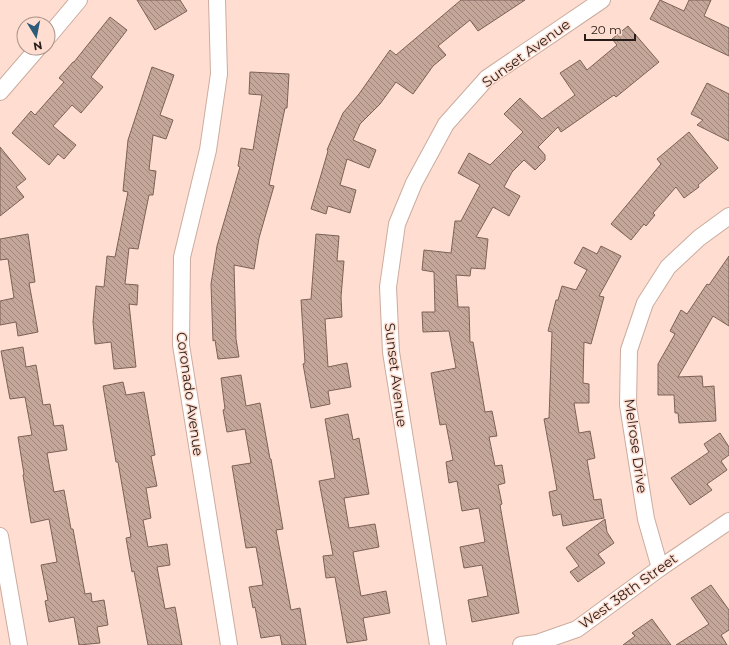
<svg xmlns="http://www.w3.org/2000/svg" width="729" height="645" viewBox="0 0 729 645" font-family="Montserrat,sans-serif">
	<defs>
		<pattern id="building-back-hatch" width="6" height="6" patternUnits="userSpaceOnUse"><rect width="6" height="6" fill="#c5a79a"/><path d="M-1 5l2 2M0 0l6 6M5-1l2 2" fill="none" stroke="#a0877d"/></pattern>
	</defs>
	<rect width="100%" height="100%" fill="#ffded1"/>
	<!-- building -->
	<g fill="url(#building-back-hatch)" stroke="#7d6156">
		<polygon points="137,0 180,0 187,11 155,30"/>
		<polygon points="461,0 525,0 478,31 470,20 438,46 446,55 433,66 413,94 396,82 380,104 360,124 353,140 376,150 369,168 347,159 340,185 356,190 350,213 328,206 326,214 311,209 328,151 327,150 343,113 359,94 390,50 396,55"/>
		<polygon points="660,0 684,11 689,0 711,0 704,16 729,28 729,56 650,19"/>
		<polygon points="110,17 127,30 91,77 103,87 81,113 72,105 53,126 76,145 64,159 58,154 49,165 12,133 31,111 35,115 64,82 59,78 73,62 74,62"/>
		<polygon points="628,26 659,62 616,97 614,95 561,132 558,127 538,147 545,155 545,160 535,170 524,160 512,172 504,187 520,196 509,216 493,207 476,237 488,239 485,269 471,268 470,276 456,275 458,307 469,307 470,342 473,342 485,412 492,411 497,436 489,437 495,466 502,465 505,483 498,485 502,504 500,505 519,613 472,622 468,600 488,596 482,565 464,568 460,547 485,542 479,508 462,511 457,481 449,483 446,462 453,460 446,424 440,425 431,373 456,368 449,331 423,332 422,312 435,312 434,272 422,270 424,250 451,253 455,221 461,221 480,185 458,173 469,153 490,165 523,132 504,114 520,98 542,119 575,95 560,73 580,60 587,70 617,45 612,39"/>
		<polygon points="152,67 174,75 160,115 173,120 166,139 153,135 149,170 156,171 153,195 149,195 138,249 129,248 125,284 138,285 137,305 129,304 136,367 114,369 111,342 95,344 93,322 96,286 104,287 107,256 115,257 128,192 123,191 128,140"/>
		<polygon points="250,72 289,74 287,108 285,108 269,185 274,186 259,238 254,269 234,265 236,339 239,357 218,359 215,340 213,341 211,284 217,246 240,167 238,166 241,148 253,150 262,95 249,94"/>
		<polygon points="707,83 729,94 729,141 697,125 703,120 691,114"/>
		<polygon points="689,132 718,168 698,185 699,187 684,198 676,187 653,213 655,215 646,226 644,224 631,240 611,224 661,164 657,159"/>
		<polygon points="0,147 26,179 16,187 24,197 0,216"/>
		<polygon points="28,234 35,282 29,283 38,332 18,336 16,322 0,325 0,301 14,298 8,259 0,260 0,239"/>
		<polygon points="316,234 339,236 337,261 344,261 341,297 342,317 325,319 328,367 347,363 351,387 328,391 330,404 311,408 303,364 305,363 301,300 311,299"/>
		<polygon points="601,246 621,256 599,296 604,297 591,344 584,342 583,383 589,384 589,403 574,403 579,433 590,431 595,458 587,460 594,500 601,499 604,518 563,526 561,514 553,516 549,492 557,490 544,419 549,418 552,332 548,331 556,300 558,300 562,286 576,290 587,270 574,263 583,247 597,254"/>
		<polygon points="729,256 729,326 713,316 678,377 702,376 703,387 714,386 716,421 679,423 678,413 675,413 674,395 658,395 658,364 675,334 670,331 681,310 687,314 707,284 709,285"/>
		<polygon points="23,347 26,367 36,365 43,405 50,404 54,426 63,425 67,450 47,453 54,492 64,490 71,529 73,529 85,594 91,593 92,602 104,600 108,625 97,627 100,643 79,645 74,617 49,622 45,601 48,600 41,565 57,562 49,519 31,523 23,475 24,474 18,437 32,435 25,397 10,399 1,351"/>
		<polygon points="241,375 246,406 260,403 270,459 271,459 283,529 276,530 291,610 300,608 306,645 282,645 280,635 261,638 255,607 253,608 249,587 263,585 256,547 246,548 232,466 251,463 245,429 227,432 223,410 225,409 221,378"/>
		<polygon points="123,382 126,395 144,392 155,455 151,456 157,486 146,488 151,518 143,520 148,547 167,544 170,565 157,567 165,609 175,607 182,645 148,645 134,571 132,572 126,538 131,537 118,462 116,462 103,386"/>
		<polygon points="348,414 353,440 359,438 369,494 344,498 349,528 375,524 379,547 353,552 361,596 386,591 390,613 363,618 367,640 347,643 335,577 326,578 323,556 333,555 319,481 335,478 325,419"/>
		<polygon points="720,433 729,447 729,455 721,461 727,470 707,484 712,490 690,505 671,478 709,452 704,444"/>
		<polygon points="605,519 607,532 614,543 598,554 605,563 578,582 570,572 579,566 566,548"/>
		<polygon points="711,585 729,610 729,630 721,635 727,645 676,645 709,624 691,598"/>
		<polygon points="652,619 671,645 623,645 635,636 632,633"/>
	</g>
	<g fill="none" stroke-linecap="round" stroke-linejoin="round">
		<!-- minor casing -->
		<g stroke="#cbac9f" stroke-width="18">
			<g id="minor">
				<polyline points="217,0 219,74 208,150 182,257 181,345 229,645"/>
				<polyline points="48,37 79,0"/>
				<polyline points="0,92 38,48"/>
				<polyline points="0,536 19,645"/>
				<polyline points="660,568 646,519 628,405 629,350 645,303 668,267 699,238 729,216"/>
				<polyline points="438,645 391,352 388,287 397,224 414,183 446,124 487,78 602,0"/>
				<polyline points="521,645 537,643 577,629 660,568 729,521"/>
			</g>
		</g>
		<!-- minor -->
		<use href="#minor" stroke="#fff" stroke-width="16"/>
	</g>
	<g text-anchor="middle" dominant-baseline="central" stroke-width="3" stroke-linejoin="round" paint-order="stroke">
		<!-- street labels -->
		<g font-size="14" fill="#281d18" stroke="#ffded1">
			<text transform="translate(526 53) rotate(-36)">Sunset Avenue</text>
			<text transform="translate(396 375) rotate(83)">Sunset Avenue</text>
			<text transform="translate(190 394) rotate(82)">Coronado Avenue</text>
			<text transform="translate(636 446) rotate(82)">Melrose Drive</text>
			<text transform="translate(628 591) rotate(-36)">West 38th Street</text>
		</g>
	</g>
	<!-- north arrow -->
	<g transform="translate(36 36) rotate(170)"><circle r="19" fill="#ffded1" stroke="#a99187"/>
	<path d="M0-3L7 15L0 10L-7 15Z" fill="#2d5b7a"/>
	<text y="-6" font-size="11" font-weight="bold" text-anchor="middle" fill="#281d18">N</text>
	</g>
	<!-- scale -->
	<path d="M585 34v6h50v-6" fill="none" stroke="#281d18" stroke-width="2"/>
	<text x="591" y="34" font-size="12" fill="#281d18" stroke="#ffded1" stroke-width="3" paint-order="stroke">20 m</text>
</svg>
